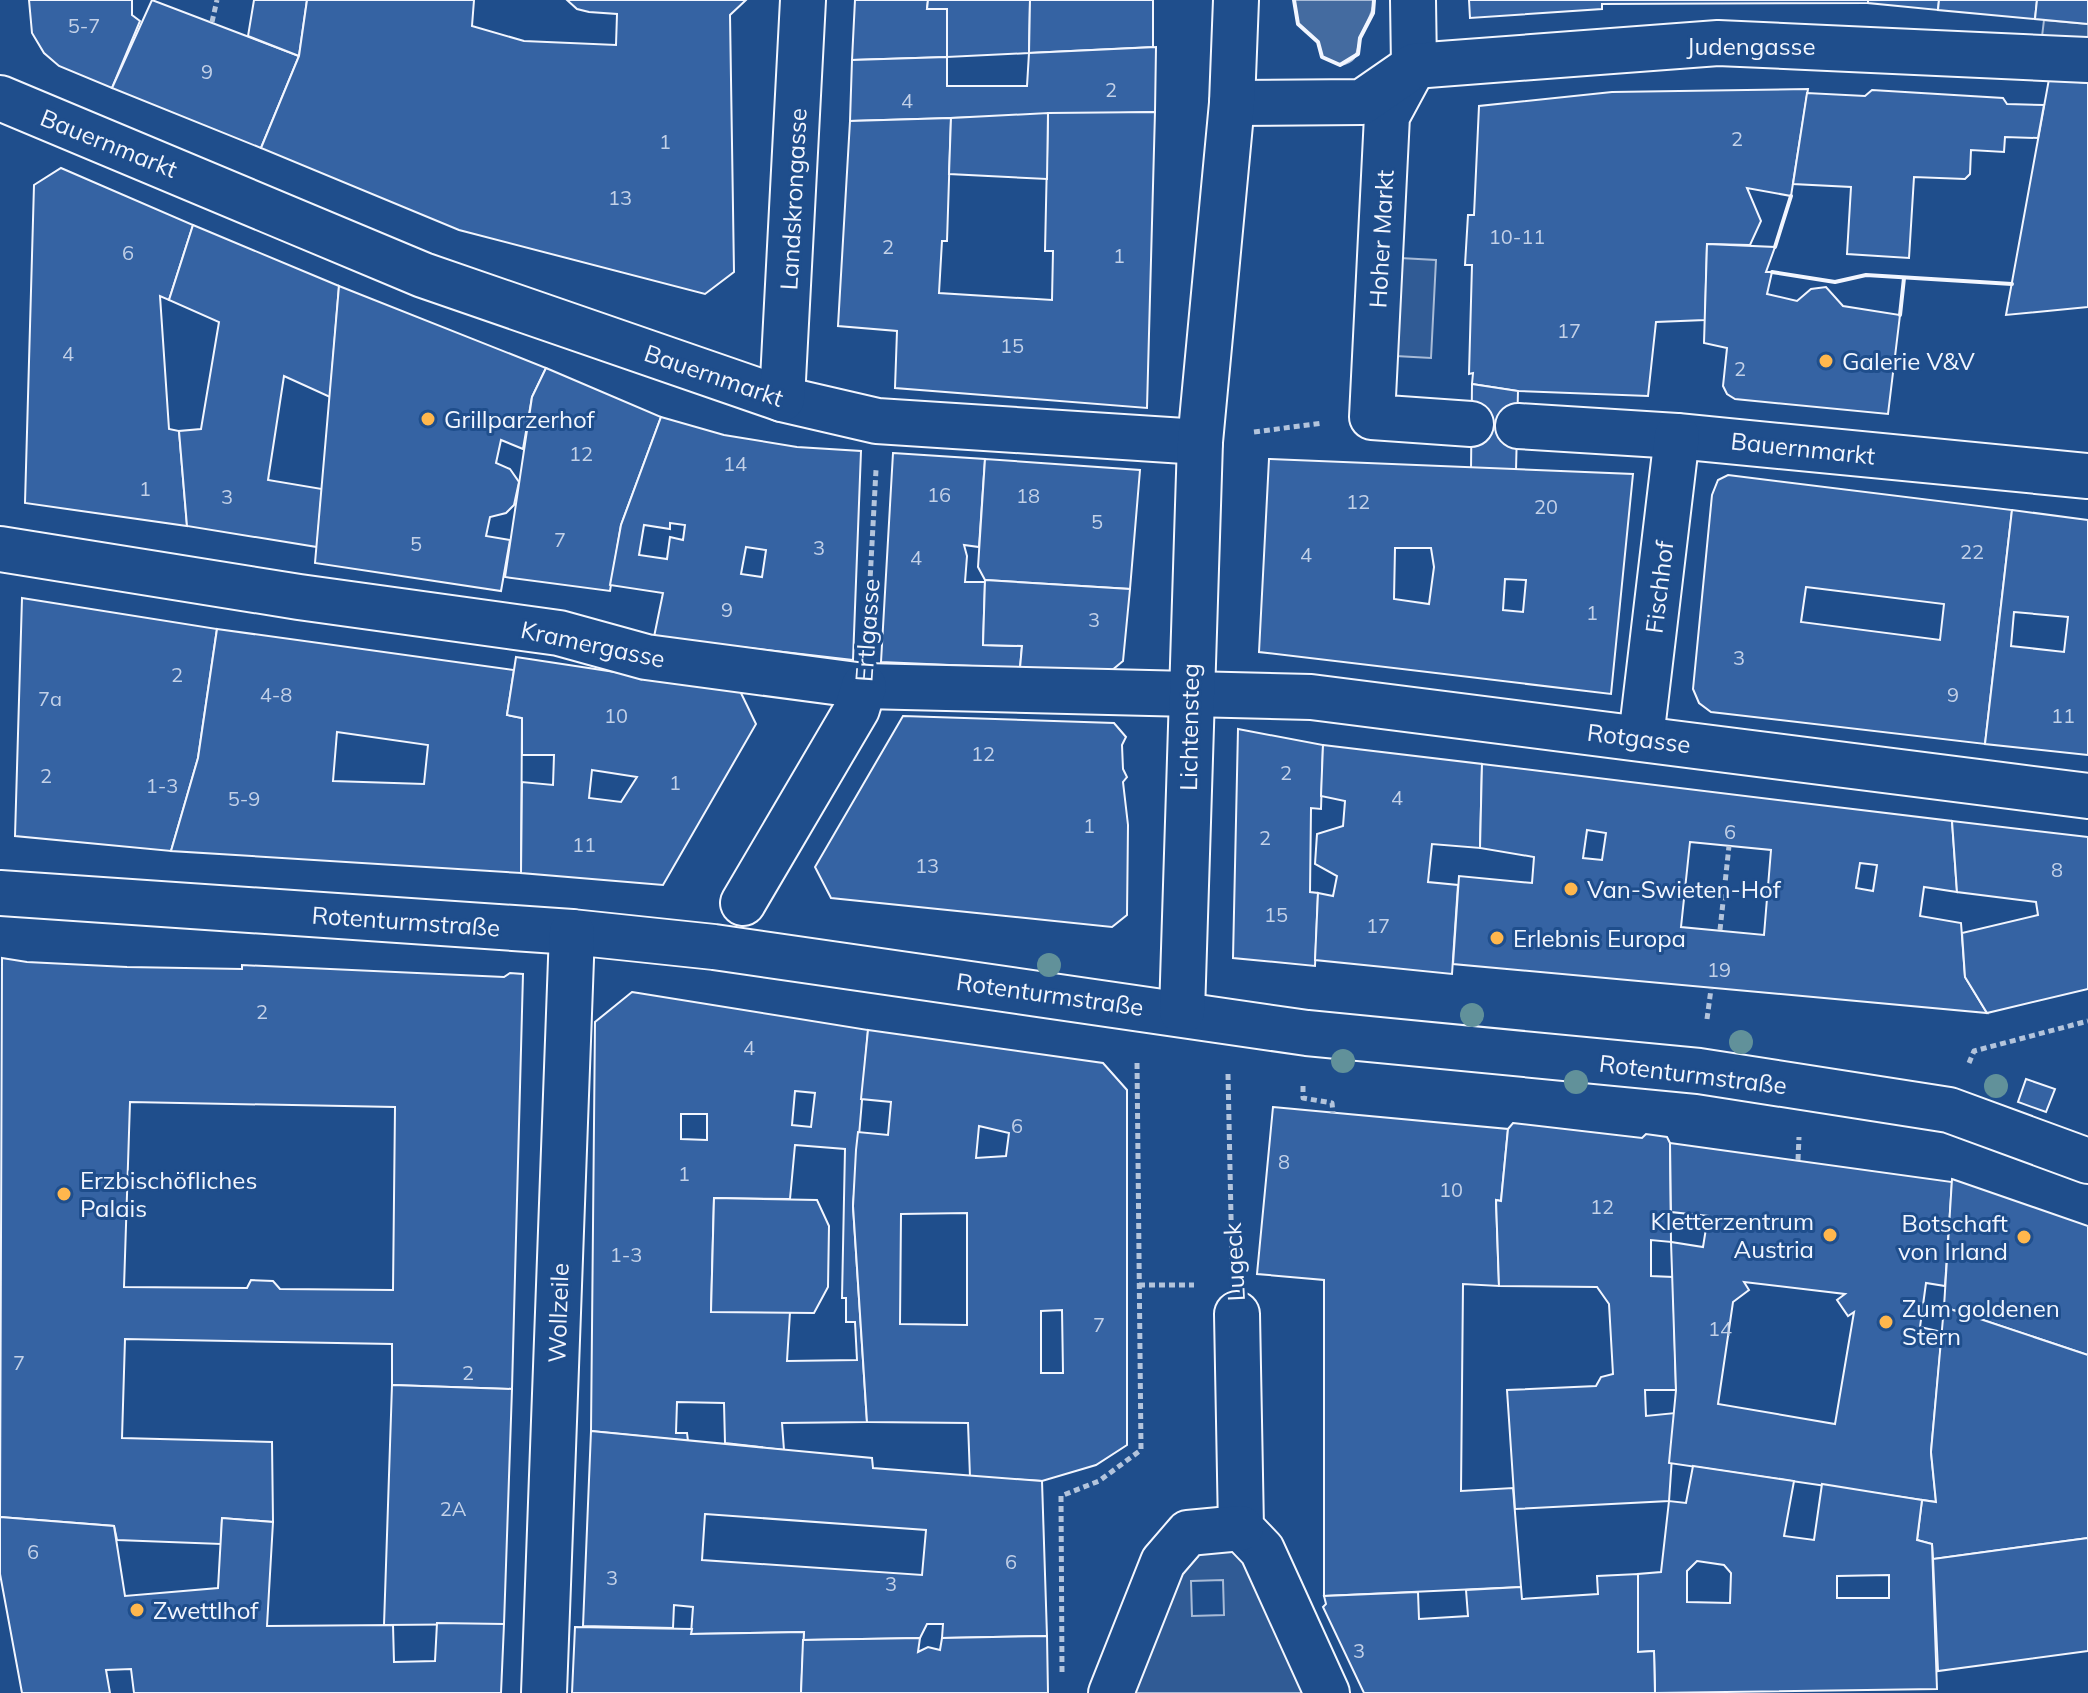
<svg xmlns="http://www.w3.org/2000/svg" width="2088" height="1693" viewBox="0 0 2088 1693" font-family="Mulish,sans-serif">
	<rect width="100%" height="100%" fill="#1f4e8c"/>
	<!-- built -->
	<g fill="#305b95" stroke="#a8bbd7" stroke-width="2" fill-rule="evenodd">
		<polygon points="2044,20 2088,24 2088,83 2037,78"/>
		<polygon points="1400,258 1436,260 1431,358 1396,356"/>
		<path d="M1241,1528L1326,1693H1111L1163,1562ZM1223,1580L1224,1615L1192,1616L1191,1581Z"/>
	</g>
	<!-- water -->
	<path fill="#446ba0" stroke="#a8bbd7" stroke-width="2" d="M1294,0H1374C1373,16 1365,23 1361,37C1356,51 1359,62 1340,65L1322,57L1318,42L1298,24Z"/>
	<!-- building -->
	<g fill="#3563a3" stroke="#f2f6ff" stroke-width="2" fill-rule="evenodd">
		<polygon points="29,0 132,0 132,15 140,21 112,88 59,66 44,53 32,33"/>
		<polygon points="152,0 299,56 261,148 112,88"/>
		<polygon points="254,0 307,0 299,56 248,36"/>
		<polygon points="307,0 474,0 472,26 524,41 616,45 617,14 589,12 577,9 567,0 746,0 730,15 734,272 705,294 459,230 261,148 299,56"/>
		<polygon points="855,0 928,0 927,9 947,9 947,57 852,60"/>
		<polygon points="928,0 1030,0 1029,53 947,57 947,9 927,9"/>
		<polygon points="1030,0 1153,0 1153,47 1029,53"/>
		<polygon points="1469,0 1868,0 1868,3 1602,4 1602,9 1470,18"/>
		<polygon points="1868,0 1939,0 1938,10 1868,3"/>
		<polygon points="1939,0 2037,0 2035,19 1938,10"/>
		<polygon points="2037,0 2088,0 2088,24 2035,19"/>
		<polygon points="1156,47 1155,112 850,121 852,60 947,57 947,86 1027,86 1029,53"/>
		<polygon points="2049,79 2088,83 2088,307 2006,315"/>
		<polygon points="1808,89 1791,196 1747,188 1761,221 1750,245 1707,244 1705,320 1656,322 1648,396 1518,391 1472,384 1473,373 1469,374 1472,265 1465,265 1468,215 1474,215 1479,106 1612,92"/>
		<polygon points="1872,90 2003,98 2007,104 2044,105 2038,138 2005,137 2004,152 1971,150 1970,174 1965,179 1914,177 1909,258 1847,254 1851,187 1793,184 1807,93 1865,96"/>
		<polygon points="1155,112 1147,408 895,388 897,331 838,326 850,121 951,118 947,241 942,241 939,293 1052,300 1053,251 1045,251 1048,113"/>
		<polygon points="1048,113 1047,179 949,174 951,118"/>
		<polygon points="61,168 193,225 169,300 160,296 169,429 179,431 187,526 25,503 34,185"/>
		<polygon points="193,225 339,286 330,397 284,376 268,480 322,489 317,547 187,526 179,431 201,429 219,322 169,300"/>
		<polygon points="1707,244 1775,247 1766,272 1772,272 1767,294 1797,301 1811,289 1826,287 1843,306 1900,315 1888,414 1735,399 1727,394 1723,386 1727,348 1704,343"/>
		<polygon points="339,286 546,368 532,397 523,449 501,440 496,463 510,469 519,482 514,505 506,513 490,517 486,536 510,540 501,591 315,563"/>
		<polygon points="546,368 661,417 621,525 610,591 505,577 532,397"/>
		<polygon points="1472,384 1518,391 1516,470 1471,469"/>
		<path d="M661,417L724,435L797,447L861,451L853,660L654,637L663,593L610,585L621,525ZM670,523L685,525L683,540L670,537L667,559L639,555L644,525L670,529ZM746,547L766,550L762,577L741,574Z"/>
		<polygon points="893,453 985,459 979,547 964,545 967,556 965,582 985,582 983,645 1022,646 1020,668 881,662"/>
		<polygon points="985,459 1140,470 1130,589 985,580 978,567"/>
		<path d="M1269,459L1633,474L1611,694L1259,652ZM1395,548H1431L1434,567L1429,604L1394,599ZM1505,579L1526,580L1523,612L1503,610Z"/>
		<path d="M1728,475L2012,510L1985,744L1711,712L1699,703L1693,689L1712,495L1718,480ZM1806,587L1944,604L1940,640L1801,622Z"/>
		<path d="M2012,510L2088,520V755L1985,744ZM2014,612L2068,617L2064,652L2011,646Z"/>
		<polygon points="985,580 1130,589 1123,661 1111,671 1020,668 1022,646 983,645"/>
		<polygon points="22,598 217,629 198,758 171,851 15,836"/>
		<path d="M217,629L514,670L507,715L522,718L521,873L171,851L198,758ZM337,732L428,745L424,784L333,781Z"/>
		<path d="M516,657L740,691L756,724L663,885L521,873L522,782L553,785L554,755H522V718L507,715ZM592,770L637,777L621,802L589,798Z"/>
		<polygon points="903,716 1114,723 1126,737 1122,745 1123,769 1127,777 1123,782 1128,825 1127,915 1112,927 831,898 815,867"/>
		<polygon points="1238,729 1323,745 1321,809 1311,808 1310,892 1318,893 1315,966 1233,958"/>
		<polygon points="1323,745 1482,764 1480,848 1432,844 1428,882 1458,885 1452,974 1315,960 1318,893 1333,896 1337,876 1315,864 1317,834 1343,826 1345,801 1321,796"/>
		<path d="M1482,764L1952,821L1957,892L1924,887L1920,916L1961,923L1965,977L1987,1013L1453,964L1459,876L1532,883L1534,857L1480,848ZM1587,830L1606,833L1602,860L1583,858ZM1690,842L1771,850L1764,935L1681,927ZM1860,863L1877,865L1873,891L1856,888Z"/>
		<polygon points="1952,821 2088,837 2088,989 1987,1013 1965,977 1962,933 2038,915 2036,902 1957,892"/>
		<path d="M2,958L27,962L127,967L242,969V965L504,977L510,973L523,974L512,1389L392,1385V1344L125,1339L122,1438L272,1442L273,1522L222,1518L221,1544L117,1540L114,1526L0,1517ZM130,1102L395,1107L393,1290L280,1289L273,1281L251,1280L247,1288L124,1287Z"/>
		<path d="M632,992L868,1030L853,1206L867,1422L782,1423L784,1450L725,1443L724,1403L677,1402L676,1433H687L688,1441L591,1431L595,1022ZM795,1091L815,1093L811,1127L792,1125ZM681,1114H707V1140L681,1139ZM795,1145L845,1149L842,1298H846V1322H855L857,1360L787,1361L790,1312H711L714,1198L790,1199Z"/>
		<path d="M868,1030L1103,1063L1127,1090V1445L1096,1465L1042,1481L970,1477L968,1423L867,1422L853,1206L856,1150L858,1132L888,1135L891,1102L861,1099ZM979,1126L1009,1133L1006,1156L976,1158ZM967,1213V1325L900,1324L901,1214ZM1062,1310L1063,1373H1041V1311Z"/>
		<polygon points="2026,1079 2055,1089 2046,1112 2018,1102"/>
		<polygon points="1273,1107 1508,1129 1501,1201 1496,1200 1499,1286 1463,1284 1461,1491 1513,1488 1521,1587 1324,1596 1324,1280 1257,1274"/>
		<polygon points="1513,1123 1642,1138 1646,1134 1667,1137 1670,1143 1671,1242 1651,1240 1651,1276 1673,1277 1676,1390 1645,1390 1646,1416 1675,1413 1669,1501 1515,1509 1507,1390 1596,1386 1601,1377 1613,1374 1609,1304 1597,1287 1499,1286 1496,1200 1501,1201 1508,1129"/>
		<path d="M1670,1143L1952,1182L1945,1286L1926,1283L1920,1327L1942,1332L1931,1452L1936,1502L1669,1463L1676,1390L1671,1242L1703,1247L1708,1216L1671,1212ZM1744,1282L1845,1294L1837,1300L1848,1316L1854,1312L1835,1424L1718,1404L1733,1302L1749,1290Z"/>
		<polygon points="1952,1179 2088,1226 2088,1355 1944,1307"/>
		<polygon points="714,1198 817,1200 829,1226 828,1287 814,1313 711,1312"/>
		<polygon points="1944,1307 2088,1355 2088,1538 1933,1559 1932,1544 1917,1540 1922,1500 1936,1502 1931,1452"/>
		<polygon points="392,1385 512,1389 504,1624 384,1625"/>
		<path d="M591,1431L872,1458L873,1468L1042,1481L1047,1636L942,1638L943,1624H927L920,1638L803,1640L804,1632L691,1634L693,1607L674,1605L673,1628L583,1626ZM705,1514L926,1530L922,1575L702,1560Z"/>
		<path d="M1693,1466L1794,1481L1784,1536L1814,1540L1822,1484L1922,1500L1917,1540L1932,1544L1937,1689L1655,1693L1654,1651L1638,1652V1574L1661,1572L1669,1501L1686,1503ZM1697,1561L1724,1565L1731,1573L1730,1603L1687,1602V1571ZM1889,1575V1598H1837V1576Z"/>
		<polygon points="0,1517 114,1526 125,1596 218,1588 222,1518 273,1522 267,1626 393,1625 394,1662 435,1661 437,1623 504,1624 501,1693 134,1693 131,1669 106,1670 110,1693 22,1693 0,1574"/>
		<polygon points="2088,1538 2088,1651 1938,1671 1933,1559"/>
		<polygon points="1638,1574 1638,1652 1654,1651 1655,1693 1364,1693 1323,1607 1326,1604 1324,1596 1418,1592 1419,1619 1468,1616 1466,1590 1521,1587 1522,1599 1598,1594 1597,1576"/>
		<polygon points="575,1627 692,1629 691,1634 804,1632 801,1693 572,1693"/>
		<polygon points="1047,1636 1048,1693 801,1693 803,1640 920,1638 918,1652 928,1647 940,1650 942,1638"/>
	</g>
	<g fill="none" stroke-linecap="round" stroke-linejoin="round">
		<!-- street casing -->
		<g stroke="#f2f6ff" stroke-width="48">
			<g id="street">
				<polyline points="1413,0 1414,66 1387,116 1372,417 1471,424"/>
				<polyline points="0,98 423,275 782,399 877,421 1200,442"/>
				<polyline points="1232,103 1362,102 1414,66 1718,43 2088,60"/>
				<polyline points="782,399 803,0"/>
				<polyline points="1518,426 1677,436 2088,476"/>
				<polyline points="0,549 299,597 559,633 646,657 864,686 1311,697 2088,796"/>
				<polyline points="1641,738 1677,436"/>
				<polyline points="0,893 572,932 714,947 1307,1033 1699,1071 1949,1110 2088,1161"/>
				<polyline points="743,903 857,709 864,686"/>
				<polyline points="1182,1012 1200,442 1232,103 1236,0"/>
				<polyline points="1237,1314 1241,1528 1262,1550 1327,1693"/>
				<polyline points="544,1693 572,932"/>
				<polyline points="1111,1693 1163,1562 1188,1533 1241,1528"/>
			</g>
		</g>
		<!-- path -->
		<g stroke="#b3c4dc" stroke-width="5" stroke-dasharray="6 4" stroke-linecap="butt">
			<polyline points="212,22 217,0"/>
			<polyline points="1254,432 1323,423"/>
			<polyline points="867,636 876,470"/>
			<polyline points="1720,930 1729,846"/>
			<polyline points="1707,1019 1711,989"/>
			<polyline points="1969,1063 1974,1051 2088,1021"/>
			<polyline points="1228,1074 1232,1264"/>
			<polyline points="1303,1086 1303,1098 1332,1103 1333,1113"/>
			<polyline points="1798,1160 1799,1137"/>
			<polyline points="1139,1285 1194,1285"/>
			<polyline points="1062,1672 1061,1496 1099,1481 1141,1450 1137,1061"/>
		</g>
		<!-- street -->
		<use href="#street" stroke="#1f4e8c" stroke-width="44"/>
		<!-- wall -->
		<g stroke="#f2f6ff" stroke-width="4">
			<polyline points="1294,0 1298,24 1318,42 1322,57 1340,65 1358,54 1360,38 1373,13 1374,0"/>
			<polyline points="1775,247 1791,196"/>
			<polyline points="1772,272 1835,282 1866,275 2012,284"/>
			<polyline points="1900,315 1904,278"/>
		</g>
	</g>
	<!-- trees -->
	<g fill="#61919a">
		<circle cx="1049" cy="965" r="12"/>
		<circle cx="1472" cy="1015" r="12"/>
		<circle cx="1741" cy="1042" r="12"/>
		<circle cx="1343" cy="1061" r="12"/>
		<circle cx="1576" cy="1082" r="12"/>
		<circle cx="1996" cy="1086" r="12"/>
	</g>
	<!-- markers -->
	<g fill="#ffb74d" stroke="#1f4e8c" stroke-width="3">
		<circle cx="1826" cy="361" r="8"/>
		<circle cx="428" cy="419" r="8"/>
		<circle cx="1571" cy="889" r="8"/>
		<circle cx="1497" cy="938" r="8"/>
		<circle cx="64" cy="1194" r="8"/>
		<circle cx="1830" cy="1235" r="8"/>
		<circle cx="2024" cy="1237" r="8"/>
		<circle cx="1886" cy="1322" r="8"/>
		<circle cx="137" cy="1610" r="8"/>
	</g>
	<g text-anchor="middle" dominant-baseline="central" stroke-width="6" stroke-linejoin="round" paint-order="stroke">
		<!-- number labels -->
		<g font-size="20" fill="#c3d1e8">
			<text x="84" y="25">5-7</text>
			<text x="207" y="71">9</text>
			<text x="1111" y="89">2</text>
			<text x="907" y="100">4</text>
			<text x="1737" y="138">2</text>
			<text x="665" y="141">1</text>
			<text x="620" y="197">13</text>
			<text x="1517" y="236">10-11</text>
			<text x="888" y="246">2</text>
			<text x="128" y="252">6</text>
			<text x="1119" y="255">1</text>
			<text x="1569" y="330">17</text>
			<text x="1012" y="345">15</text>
			<text x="68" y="353">4</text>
			<text x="1740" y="368">2</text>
			<text x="581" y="453">12</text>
			<text x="735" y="463">14</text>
			<text x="145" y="488">1</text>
			<text x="939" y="494">16</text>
			<text x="1028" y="495">18</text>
			<text x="227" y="496">3</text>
			<text x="1358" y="501">12</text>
			<text x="1546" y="506">20</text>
			<text x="1097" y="521">5</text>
			<text x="560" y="539">7</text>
			<text x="416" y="543">5</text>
			<text x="819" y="547">3</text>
			<text x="1972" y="551">22</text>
			<text x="1306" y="554">4</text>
			<text x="916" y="557">4</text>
			<text x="727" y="609">9</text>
			<text x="1592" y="612">1</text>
			<text x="1094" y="619">3</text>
			<text x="1739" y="657">3</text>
			<text x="177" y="674">2</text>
			<text x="276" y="694">4-8</text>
			<text x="1953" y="694">9</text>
			<text x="50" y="698">7a</text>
			<text x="616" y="715">10</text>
			<text x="2063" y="715">11</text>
			<text x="983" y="753">12</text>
			<text x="1286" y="772">2</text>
			<text x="46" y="775">2</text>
			<text x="675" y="782">1</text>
			<text x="162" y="785">1-3</text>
			<text x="1397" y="797">4</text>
			<text x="244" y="798">5-9</text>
			<text x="1089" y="825">1</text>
			<text x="1730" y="831">6</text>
			<text x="1265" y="837">2</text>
			<text x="584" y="844">11</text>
			<text x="927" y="865">13</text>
			<text x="2057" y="869">8</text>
			<text x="1276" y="914">15</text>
			<text x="1378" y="925">17</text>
			<text x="1719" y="969">19</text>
			<text x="262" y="1011">2</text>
			<text x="749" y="1047">4</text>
			<text x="1017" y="1125">6</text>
			<text x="1284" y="1161">8</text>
			<text x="684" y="1173">1</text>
			<text x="1451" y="1189">10</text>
			<text x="1602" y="1206">12</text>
			<text x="626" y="1254">1-3</text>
			<text x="1099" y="1324">7</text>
			<text x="1720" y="1328">14</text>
			<text x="19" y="1362">7</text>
			<text x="468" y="1372">2</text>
			<text x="453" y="1508">2A</text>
			<text x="33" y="1551">6</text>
			<text x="1011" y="1561">6</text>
			<text x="612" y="1577">3</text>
			<text x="891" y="1583">3</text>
			<text x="1359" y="1650">3</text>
		</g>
		<!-- street labels -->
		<g font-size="24" fill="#f2f6ff" stroke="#1f4e8c">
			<text x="1751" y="46">Judengasse</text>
			<text transform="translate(109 143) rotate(22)">Bauernmarkt</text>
			<text transform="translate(793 199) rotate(-87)">Landskrongasse</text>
			<text transform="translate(1381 239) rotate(-87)">Hoher Markt</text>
			<text transform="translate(714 375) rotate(19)">Bauernmarkt</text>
			<text transform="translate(1803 448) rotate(6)">Bauernmarkt</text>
			<text transform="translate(1659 587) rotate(-83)">Fischhof</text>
			<text transform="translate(867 630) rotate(-86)">Ertlgasse</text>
			<text transform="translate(593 644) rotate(12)">Kramergasse</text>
			<text transform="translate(1189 727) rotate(-89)">Lichtensteg</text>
			<text transform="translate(1639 738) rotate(7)">Rotgasse</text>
			<text transform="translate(406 921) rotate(4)">Rotenturmstraße</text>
			<text transform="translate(1050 994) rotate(8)">Rotenturmstraße</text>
			<text transform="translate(1693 1074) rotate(7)">Rotenturmstraße</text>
			<text transform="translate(1234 1262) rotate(-93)">Lugeck</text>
			<text transform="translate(558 1313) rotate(-88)">Wollzeile</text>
		</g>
		<!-- poi labels -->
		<g font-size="24" fill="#f2f6ff" stroke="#1f4e8c" text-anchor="start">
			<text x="1842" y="361">Galerie V&amp;V</text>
			<text x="444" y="419">Grillparzerhof</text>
			<text x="1587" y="889">Van-Swieten-Hof</text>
			<text x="1513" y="938">Erlebnis Europa</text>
			<text x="80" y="1180">Erzbischöfliches<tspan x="80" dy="28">Palais</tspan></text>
			<text x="1814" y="1221" text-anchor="end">Kletterzentrum<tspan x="1814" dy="28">Austria</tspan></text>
			<text x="2008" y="1223" text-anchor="end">Botschaft<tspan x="2008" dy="28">von Irland</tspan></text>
			<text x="1902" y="1308">Zum goldenen<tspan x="1902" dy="28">Stern</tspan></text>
			<text x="153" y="1610">Zwettlhof</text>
		</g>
	</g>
</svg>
